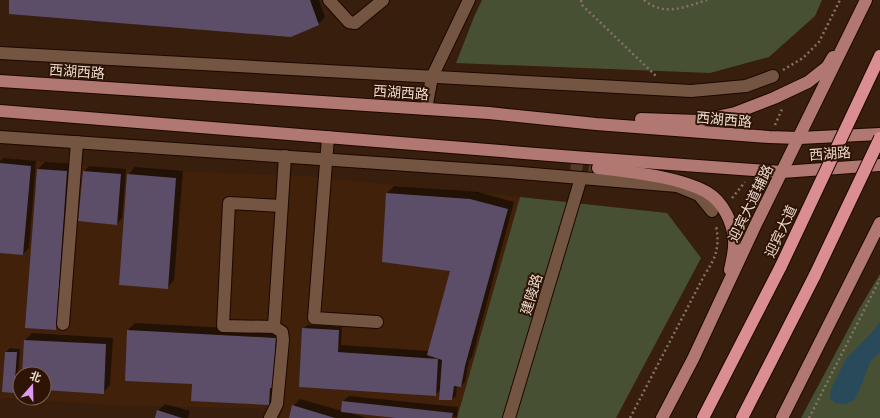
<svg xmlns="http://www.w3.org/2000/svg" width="880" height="418" viewBox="0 0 880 418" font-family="Lato,'Noto Sans SC',sans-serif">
	<rect width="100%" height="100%" fill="#381e0c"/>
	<!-- built -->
	<path fill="#41210a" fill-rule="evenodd" d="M0,158L125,169L306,176L520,197L457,418H280L283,409L109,405L0,398ZM20,374H44V398H20Z"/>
	<!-- green -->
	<g fill="#475033">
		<polygon points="482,0 822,0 815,16 769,57 710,73 456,63 474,17"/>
		<polygon points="520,197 667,213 701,258 616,418 457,418"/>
		<polygon points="880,274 880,418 801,418 859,309"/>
	</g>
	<!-- water -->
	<polygon fill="#294a5b" points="880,321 880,352 870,362 859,391 855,399 846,404 835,403 830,398 831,389 846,359 875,329"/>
	<!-- shadow -->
	<g fill="#0007">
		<polygon points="10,0 319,0 325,17 318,24"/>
		<polygon points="3,158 36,161 29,248 23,254 0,252 0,161"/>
		<polygon points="45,162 74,164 62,322 55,329 38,169"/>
		<polygon points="89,166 126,169 122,218 117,224 84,171"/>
		<polygon points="135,167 183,171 174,280 167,288 128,175"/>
		<polygon points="394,186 478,192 514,202 472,357 469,361 465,382 461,386 457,385 456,396 452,399 441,390 435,395 300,386 303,329 307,325 342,327 341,345 430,351 452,270 387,193"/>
		<polygon points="135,323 283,331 275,397 268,404 193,383 128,330"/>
		<polygon points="32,333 113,338 110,385 103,393 44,389 44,374 23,374 25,340"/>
		<polygon points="10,348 20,349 17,388 14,392 3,391 6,352"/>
		<polygon points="349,396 458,407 457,417 406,418 350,412 350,413 367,418 290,418 293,406 300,399 342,411 343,401"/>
		<polygon points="165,404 190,411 188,418 156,418 158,411"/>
	</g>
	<!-- building -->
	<g fill="#5c4d69">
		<polygon points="9,0 310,0 319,25 291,37 9,14"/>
		<polygon points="0,163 31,166 23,255 0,253"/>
		<polygon points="37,169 67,171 56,330 25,328"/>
		<polygon points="83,171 121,174 117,225 78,221"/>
		<polygon points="127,174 176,178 168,289 119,285"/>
		<polygon points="386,193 470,199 508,209 465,366 461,387 454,386 452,400 439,400 442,360 427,355 450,271 382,262"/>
		<polygon points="302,328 339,330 338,352 438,359 436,396 299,387"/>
		<polygon points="127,330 276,338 273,388 270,388 269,405 191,401 192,384 125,381"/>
		<polygon points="24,340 106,344 104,394 44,390 44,374 22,374"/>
		<polygon points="5,352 17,352 14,393 2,392"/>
		<polygon points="342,401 453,413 452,418 396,418 341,412"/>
		<polygon points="292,405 335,418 289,418"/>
		<polygon points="157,410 182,418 155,418"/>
	</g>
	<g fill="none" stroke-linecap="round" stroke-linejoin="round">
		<!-- major-tunnel -->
		<polyline stroke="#533a29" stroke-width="12" stroke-dasharray="12 6" stroke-linecap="butt" points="571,164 598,168"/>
		<!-- minor casing -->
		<g stroke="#1e0700" stroke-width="14">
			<g id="minor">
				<polyline points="329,0 349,22 355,23 383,0"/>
				<polyline points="0,53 691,91 746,86 773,76"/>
				<polyline points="426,109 432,77 469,0"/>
				<polyline points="0,137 509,172 677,186 699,195 712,211"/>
				<polyline points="328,137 314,318 377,322"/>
				<polyline points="281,206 229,203 223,326 274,327 285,156"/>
				<polyline points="63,324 77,142"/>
				<polyline points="270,418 277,404 283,340 282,332 274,327"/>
				<polyline points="509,418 581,178"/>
			</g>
		</g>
		<!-- major casing -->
		<g stroke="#1e0700" stroke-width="14">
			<g id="major">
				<polyline points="0,81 489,113 596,124 769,137 799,138 880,134"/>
				<polyline points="0,111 587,158 782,172 880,165"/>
				<polyline points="641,119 698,121 735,113 774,98 808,82 827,67 833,57"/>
				<path d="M598,168C631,172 680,177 708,193C723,202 733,223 734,240C735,249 732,260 730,270"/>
				<polyline points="662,418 693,359 756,224 866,0"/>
				<polyline points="782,418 880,223"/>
			</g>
		</g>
		<!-- highway casing -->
		<g stroke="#1e0700" stroke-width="14">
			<g id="highway">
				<polyline points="703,418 781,266"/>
				<polyline points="742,418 815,275"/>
			</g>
		</g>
		<!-- path -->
		<g stroke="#887162" stroke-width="2.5" stroke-dasharray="2 3" stroke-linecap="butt">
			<polyline points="581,0 582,5 656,76"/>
			<path d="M644,0C665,17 684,7 707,0"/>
			<polyline points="783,70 803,58 819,42 840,0"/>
			<polyline points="775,125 782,109"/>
			<polyline points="732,198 745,182"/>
			<path d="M630,418L705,274C716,258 720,246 716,226"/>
			<polyline points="809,418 880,279"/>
		</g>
		<!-- minor -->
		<use href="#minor" stroke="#735542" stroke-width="12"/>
		<!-- major -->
		<use href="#major" stroke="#b17771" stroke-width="12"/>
		<!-- highway -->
		<use href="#highway" stroke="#db8e91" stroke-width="12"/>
		<!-- highway-bridge casing -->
		<g stroke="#1e0700" stroke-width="14" stroke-linecap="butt">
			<g id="highway-bridge">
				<polyline points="781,266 880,56"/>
				<polyline points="815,275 880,138"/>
			</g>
		</g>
		<!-- highway-bridge -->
		<use href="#highway-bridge" stroke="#db8e91" stroke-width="12"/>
	</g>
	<g text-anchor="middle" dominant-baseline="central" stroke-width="4" stroke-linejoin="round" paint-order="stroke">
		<!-- street labels -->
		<g font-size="14" fill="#ecdacf" stroke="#2d1404">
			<text transform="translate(77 71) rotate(4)">西湖西路</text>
			<text transform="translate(401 92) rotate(4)">西湖西路</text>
			<text transform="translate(724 119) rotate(5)">西湖西路</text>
			<text transform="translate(830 153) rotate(-4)">西湖路</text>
			<text transform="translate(750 203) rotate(-64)">迎宾大道辅路</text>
			<text transform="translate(780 231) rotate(-65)">迎宾大道</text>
			<text transform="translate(531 294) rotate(-73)">建陵路</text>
		</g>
	</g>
	<!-- north arrow -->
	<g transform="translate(32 386) rotate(20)"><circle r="19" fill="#2d1404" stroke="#796355"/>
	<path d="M0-3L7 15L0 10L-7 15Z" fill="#dd99f3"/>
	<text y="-6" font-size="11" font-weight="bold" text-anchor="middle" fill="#ecdacf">北</text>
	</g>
</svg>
